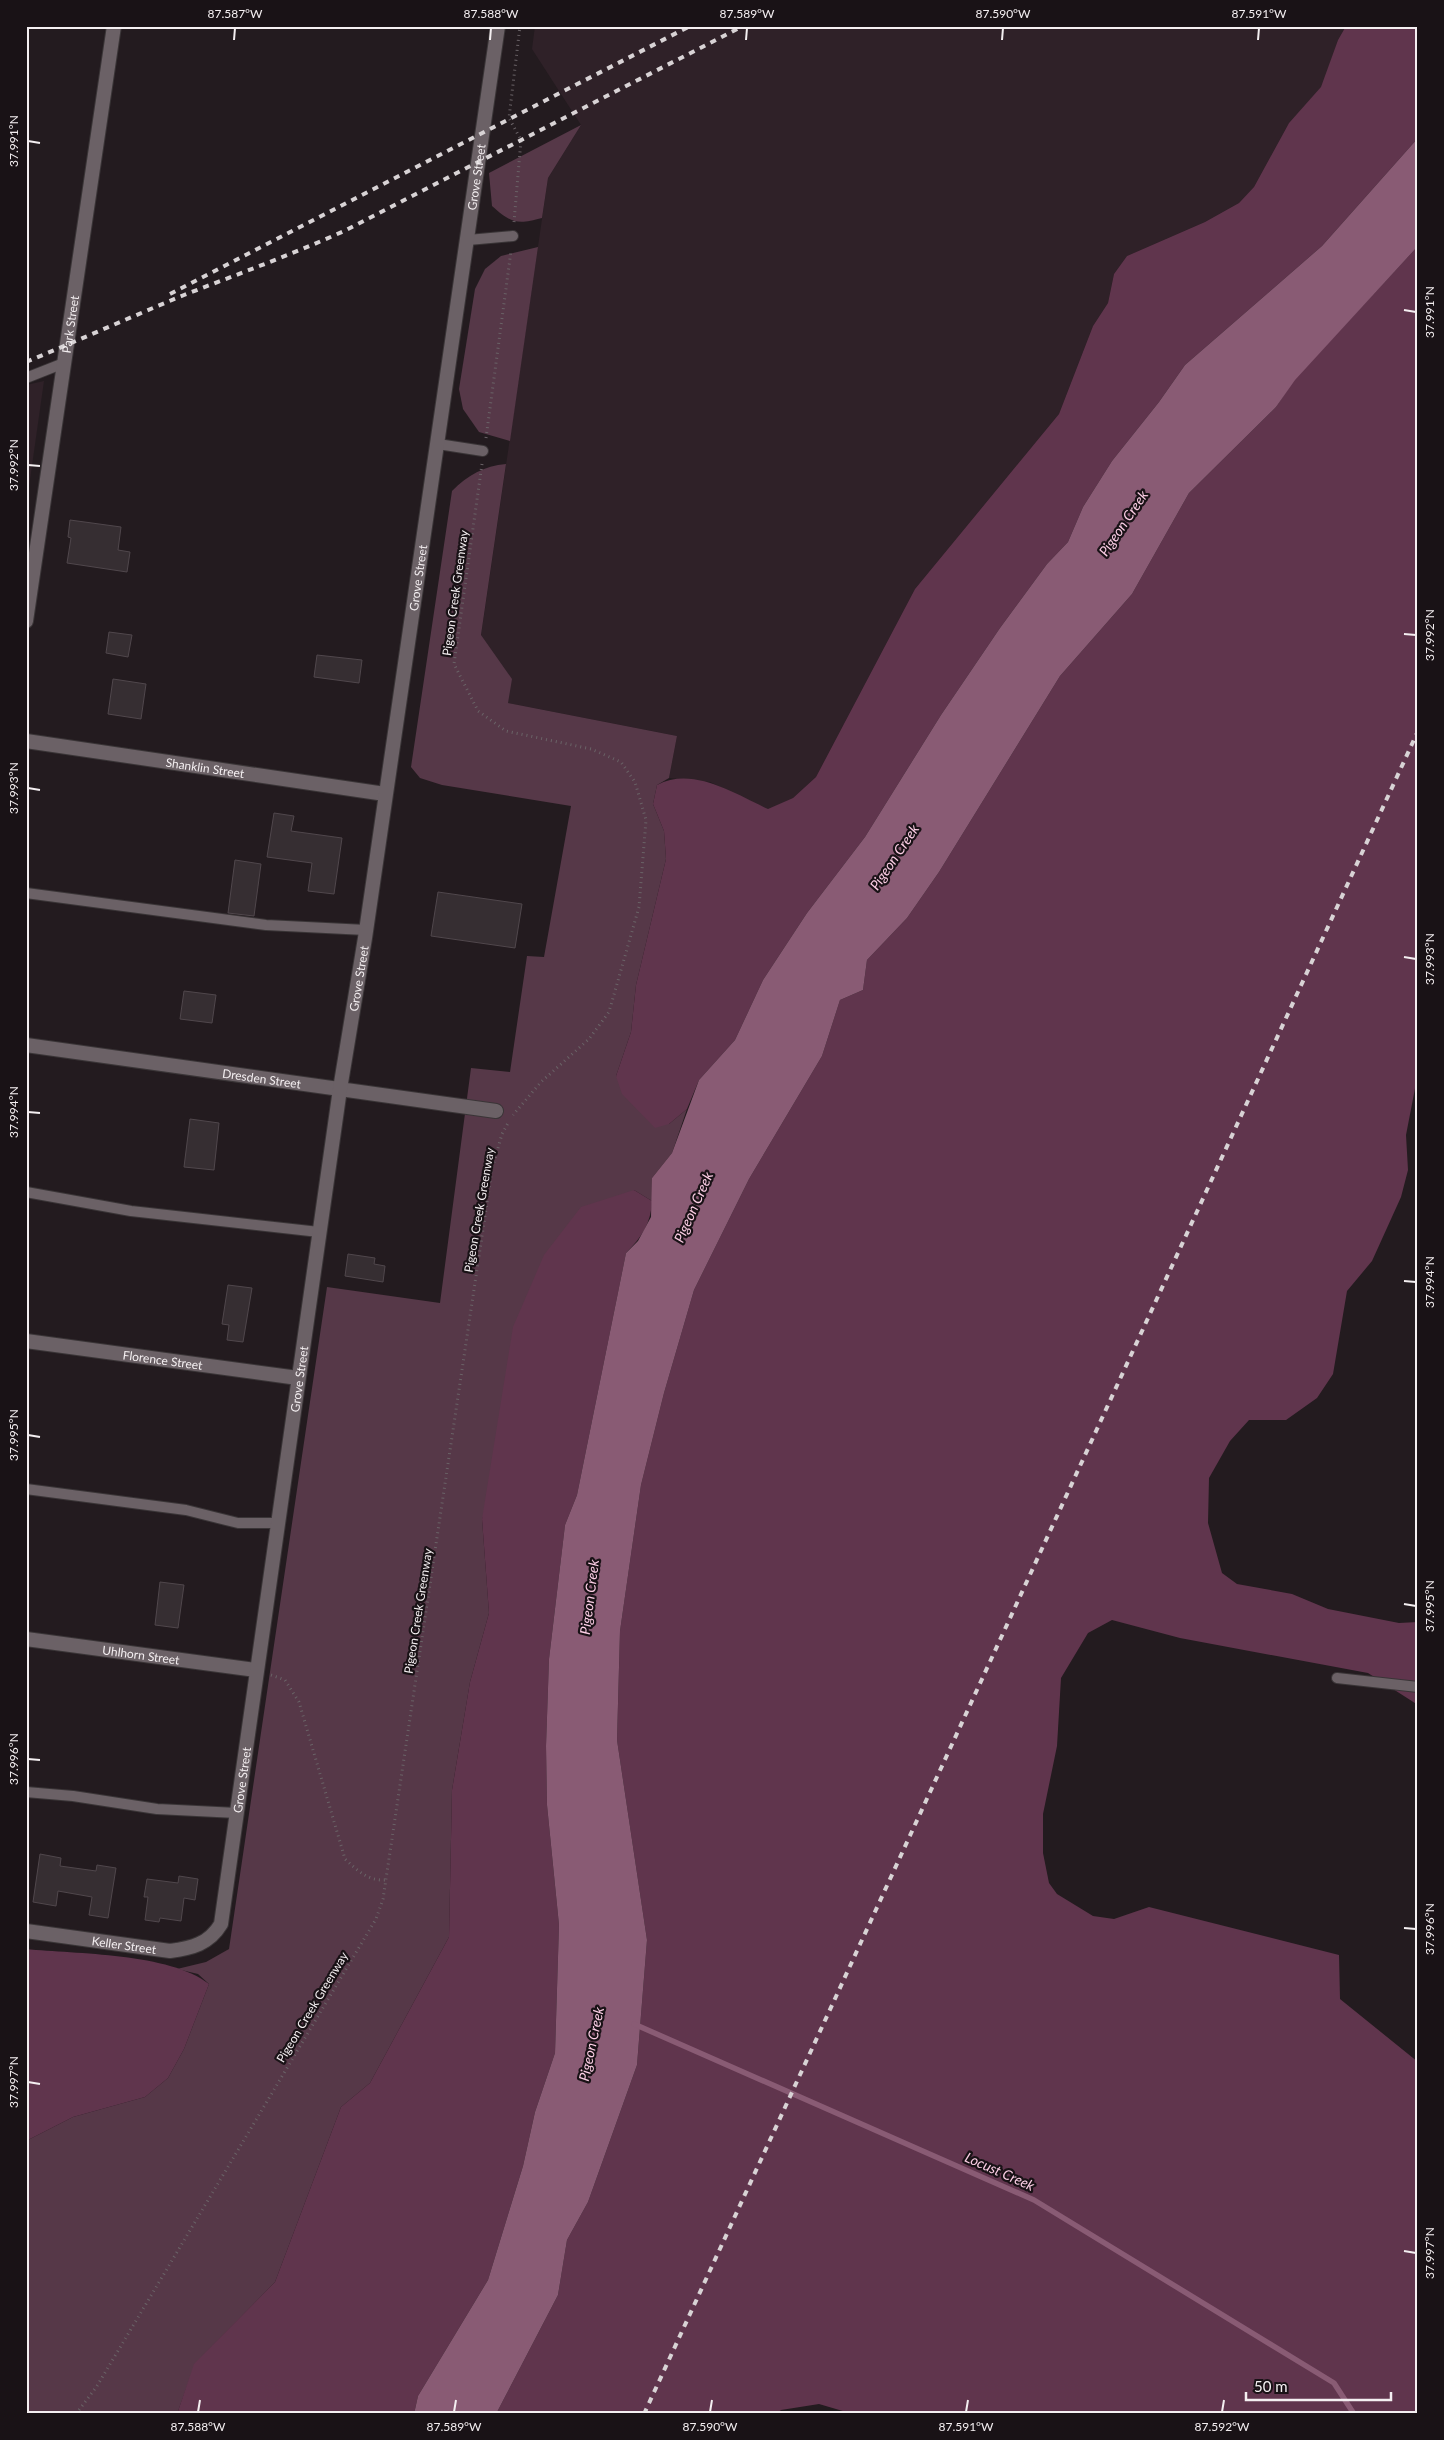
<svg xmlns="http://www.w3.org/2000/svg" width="1444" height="2440" viewBox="0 0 1444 2440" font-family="Lato,sans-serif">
	<rect width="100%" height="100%" fill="#231b1f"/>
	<!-- built -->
	<g fill="#2f2128">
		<polygon points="535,26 1346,26 1338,40 1322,87 1289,123 1254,187 1239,203 1205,222 1127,256 1114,274 1108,303 1093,326 1059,414 915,589 816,777 793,798 768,810 710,782 669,778 677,736 508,703 481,636 548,178 581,125 532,49"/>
		<polygon points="44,381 26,508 26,385"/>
	</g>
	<!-- green -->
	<g fill="#563848">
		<path d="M581,125L548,178L542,218C517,225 511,223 492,206L489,173Z"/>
		<polygon points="538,247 510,441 479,432 463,409 459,389 475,289 485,269 501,256"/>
		<path d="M506,464L481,635L512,679L508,703L677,736L669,778L657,785L653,804L664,831L666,859L636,985L631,1032L616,1076L669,1124L687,1109L672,1153L652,1178V1201L634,1190L482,1519L489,1613L470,1682L452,1790L449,1937L370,2083L341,2107L275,2282L195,2364L177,2414H26V2141L73,2117L145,2097L168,2078L184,2049L209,1984L198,1974L177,1969L206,1962L229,1949L327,1287L440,1303L471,1068L510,1072L527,956L544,957L571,806L442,785L420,778L411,767L452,491C468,475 484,466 506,464Z"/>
	</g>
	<!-- forest -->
	<g fill="#60354d">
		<path d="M1346,26H1418V138L1322,246L1185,365L1159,402L1112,461L1083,507L1068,542L1047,564L1000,628L941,715L865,837L807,913L763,980L735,1040L699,1080L687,1109L669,1124L655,1128L622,1094L616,1076L631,1032L636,985L666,859L664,831L653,804L657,785C693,766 735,794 768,809L793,798L816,777L915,589L1059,414L1093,326L1108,303L1114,274L1127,256L1205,222L1239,203L1254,187L1289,123L1321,87L1338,40Z"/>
		<polygon points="1418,246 1418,1073 1406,1135 1408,1170 1401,1197 1372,1261 1347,1291 1333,1374 1317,1398 1286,1420 1249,1420 1230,1441 1209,1478 1208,1523 1222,1573 1237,1584 1292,1594 1328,1609 1399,1623 1418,1622 1418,1705 1368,1673 1180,1638 1112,1620 1088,1633 1061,1678 1057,1746 1043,1814 1043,1853 1049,1883 1057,1894 1093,1916 1114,1919 1149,1907 1339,1955 1340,1999 1418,2062 1418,2414 853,2414 819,2404 781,2410 776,2414 496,2414 558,2295 567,2240 588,2202 637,2065 647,1940 617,1740 620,1631 641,1485 664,1393 694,1290 749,1179 822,1056 840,1000 863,990 867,960 907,918 939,872 1060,676 1132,594 1189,493 1276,407 1294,380"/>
		<path d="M634,1190L652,1201C651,1223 642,1237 626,1253L577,1495L565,1525L549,1659L546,1746L547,1805L559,1925L555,2053L535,2112L523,2166L488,2280L418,2396L414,2414H177L194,2364L275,2282L341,2107L370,2083L449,1937L452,1790L470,1682L489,1613L482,1519L513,1327L544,1255L581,1207Z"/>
		<path d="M26,1949C76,1954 170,1953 209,1984L184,2049L168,2078L145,2097L73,2117L26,2141Z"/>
	</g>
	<!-- water -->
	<polygon fill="#895b74" points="1418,138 1418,246 1295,380 1276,407 1189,493 1132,594 1060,676 939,872 907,918 867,960 863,990 840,1000 822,1056 749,1179 694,1290 664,1393 641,1485 620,1631 617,1740 647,1940 637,2065 588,2202 567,2240 558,2295 496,2414 414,2414 418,2396 488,2280 523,2166 535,2112 555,2053 559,1925 547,1805 546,1746 549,1659 565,1525 577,1495 626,1253 638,1241 651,1217 652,1178 672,1153 699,1080 735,1040 763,980 807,913 865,837 941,715 1000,628 1047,564 1068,542 1083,507 1112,461 1159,402 1185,365 1322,246"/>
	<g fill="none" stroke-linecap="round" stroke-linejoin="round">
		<!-- stream -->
		<polyline stroke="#895b74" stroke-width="5.5" points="634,2024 1034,2200 1334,2383 1354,2414"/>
	</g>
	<!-- building -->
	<g fill="#362e32" stroke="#50474c">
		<polygon points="70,520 121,527 118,550 130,552 127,572 67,563 71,538 68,537"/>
		<polygon points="109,632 132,635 128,657 106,653"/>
		<polygon points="317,655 362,660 359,683 314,677"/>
		<polygon points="113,679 146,684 141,719 108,714"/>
		<polygon points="274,813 294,816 291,831 342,838 334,894 308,891 312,863 267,857"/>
		<polygon points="235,860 261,864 254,916 228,913"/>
		<polygon points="438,892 522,904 515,948 431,936"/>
		<polygon points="184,991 216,995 212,1023 180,1019"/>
		<polygon points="190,1119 219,1123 214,1170 184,1167"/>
		<polygon points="348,1254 375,1258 374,1264 385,1266 383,1282 345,1276"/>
		<polygon points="228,1285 252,1288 243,1342 227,1340 229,1325 222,1324"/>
		<polygon points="160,1582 184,1585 178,1628 155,1625"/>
		<polygon points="40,1854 61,1858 60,1866 96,1871 97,1865 116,1868 108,1918 89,1915 92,1897 58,1891 56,1906 33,1902"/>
		<polygon points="179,1876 198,1879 195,1900 184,1898 181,1921 160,1918 159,1922 145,1920 148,1897 144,1897 147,1879 178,1883"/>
	</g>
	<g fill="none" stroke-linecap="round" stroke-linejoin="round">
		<!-- service casing -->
		<g stroke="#3a3537" stroke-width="12">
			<g id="service">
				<polyline points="468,240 513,236"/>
				<polyline points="26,378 64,363"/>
				<polyline points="438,444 483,451"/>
				<polyline points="26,893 266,925 366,930"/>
				<polyline points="26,1192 131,1211 319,1232"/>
				<polyline points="26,1489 186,1510 238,1523 277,1523"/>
				<polyline points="1337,1678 1418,1687"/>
				<polyline points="26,1792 73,1796 157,1809 237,1813"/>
			</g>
		</g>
		<!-- minor casing -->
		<g stroke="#3a3537" stroke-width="16">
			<g id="minor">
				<path id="s1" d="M26,621L114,26"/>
				<path id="s2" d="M26,741L385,794"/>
				<path id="s3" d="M26,1045L496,1111"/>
				<path id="s4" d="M26,1341L298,1378"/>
				<path id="s5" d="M26,1639L256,1670"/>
				<path id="s6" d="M26,1931L170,1951C192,1948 209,1944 221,1924L340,1089L365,938L498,26"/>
			</g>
		</g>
		<!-- path -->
		<g stroke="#6a6367" stroke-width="3" stroke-dasharray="1 4" stroke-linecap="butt">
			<polyline points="514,222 521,140 509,118 520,26"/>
			<polyline points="486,438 511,251"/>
			<polyline points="482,464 454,664 478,711 506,731 591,749 621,762 635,782 646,820 639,907 609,1012 589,1039 541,1082 513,1115"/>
			<path d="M271,1675L285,1680L299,1702L345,1859C358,1871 368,1881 386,1880"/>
			<polyline points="76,2414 97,2386 376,1919 383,1899 492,1169 502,1134 508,1123"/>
		</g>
		<!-- service -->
		<use href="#service" stroke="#6b6166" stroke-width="10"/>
		<!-- minor -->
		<use href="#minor" stroke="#6b6166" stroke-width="14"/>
		<!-- rail -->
		<g stroke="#d8d3d5" stroke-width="4" stroke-dasharray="6 6" stroke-linecap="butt">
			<polyline points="170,294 690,26"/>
			<path d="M26,362C79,340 131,317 184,295C238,274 291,255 344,231L743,26"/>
			<polyline points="644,2414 1418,731"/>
		</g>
	</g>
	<!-- ticks -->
	<path fill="none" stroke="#f4eff1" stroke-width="2" d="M234,40L235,28M490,40L491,28M746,40L747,28M1002,40L1003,28M1258,40L1259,28M28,141L40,143M1404,310L1416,312M28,465L40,466M1404,634L1416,635M28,788L40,790M1404,957L1416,959M28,1112L40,1113M1404,1281L1416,1282M28,1435L40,1437M1404,1604L1416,1606M28,1759L40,1760M1404,1928L1416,1929M28,2082L40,2084M1404,2251L1416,2253M198,2412L200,2400M454,2412L456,2400M710,2412L712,2400M966,2412L968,2400M1222,2412L1224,2400"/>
	<g text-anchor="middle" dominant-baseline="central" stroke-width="4.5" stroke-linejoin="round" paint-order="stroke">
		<!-- street labels -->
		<g font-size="12" fill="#f4eff1" stroke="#191216">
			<text stroke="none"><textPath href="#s6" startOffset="1971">Grove Street</textPath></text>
			<text stroke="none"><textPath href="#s1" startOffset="300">Park Street</textPath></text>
			<text stroke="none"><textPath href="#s6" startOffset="1566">Grove Street</textPath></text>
			<text transform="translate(455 593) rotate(-82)">Pigeon Creek Greenway</text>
			<text stroke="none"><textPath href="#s2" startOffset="181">Shanklin Street</textPath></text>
			<text stroke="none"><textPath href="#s6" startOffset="1161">Grove Street</textPath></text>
			<text stroke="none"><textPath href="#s3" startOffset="238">Dresden Street</textPath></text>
			<text transform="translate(479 1210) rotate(-80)">Pigeon Creek Greenway</text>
			<text stroke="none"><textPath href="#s4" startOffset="138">Florence Street</textPath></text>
			<text stroke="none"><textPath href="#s6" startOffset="756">Grove Street</textPath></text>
			<text transform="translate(418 1611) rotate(-81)">Pigeon Creek Greenway</text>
			<text stroke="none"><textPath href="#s5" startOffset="116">Uhlhorn Street</textPath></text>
			<text stroke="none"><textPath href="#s6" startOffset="351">Grove Street</textPath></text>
			<text stroke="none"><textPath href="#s6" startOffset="99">Keller Street</textPath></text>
			<text transform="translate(312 2007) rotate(-59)">Pigeon Creek Greenway</text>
		</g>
		<!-- water labels -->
		<g font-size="14" font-style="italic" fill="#fdcfe6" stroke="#191216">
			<text transform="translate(1123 523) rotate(-56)">Pigeon Creek</text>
			<text transform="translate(894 857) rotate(-56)">Pigeon Creek</text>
			<text transform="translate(693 1207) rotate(-66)">Pigeon Creek</text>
			<text transform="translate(589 1597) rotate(-83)">Pigeon Creek</text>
			<text transform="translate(591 2044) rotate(-78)">Pigeon Creek</text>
			<text transform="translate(1000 2171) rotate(24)">Locust Creek</text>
		</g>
	</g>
	<!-- border -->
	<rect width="1444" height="2440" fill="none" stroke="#191216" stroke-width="55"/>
	<!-- scale -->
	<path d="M1246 2392v8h145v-8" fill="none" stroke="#f4eff1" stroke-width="2.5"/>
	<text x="1254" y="2392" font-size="15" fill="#f4eff1" stroke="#191216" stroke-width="4" paint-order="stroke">50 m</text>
	<rect x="28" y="28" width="1388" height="2384" fill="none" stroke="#f4eff1" stroke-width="2"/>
	<g font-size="12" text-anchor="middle" fill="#f4eff1">
		<text x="235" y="18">87.587°W</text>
		<text x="491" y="18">87.588°W</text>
		<text x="747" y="18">87.589°W</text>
		<text x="1003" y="18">87.590°W</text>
		<text x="1259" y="18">87.591°W</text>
		<text transform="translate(14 141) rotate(-90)" y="4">37.991°N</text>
		<text transform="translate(1430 312) rotate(-90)" y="4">37.991°N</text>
		<text transform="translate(14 465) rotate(-90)" y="4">37.992°N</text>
		<text transform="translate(1430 635) rotate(-90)" y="4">37.992°N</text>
		<text transform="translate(14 788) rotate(-90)" y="4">37.993°N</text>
		<text transform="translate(1430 959) rotate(-90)" y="4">37.993°N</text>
		<text transform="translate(14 1112) rotate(-90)" y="4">37.994°N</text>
		<text transform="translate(1430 1282) rotate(-90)" y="4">37.994°N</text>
		<text transform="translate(14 1435) rotate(-90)" y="4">37.995°N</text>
		<text transform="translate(1430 1606) rotate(-90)" y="4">37.995°N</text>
		<text transform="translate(14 1759) rotate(-90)" y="4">37.996°N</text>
		<text transform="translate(1430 1929) rotate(-90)" y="4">37.996°N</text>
		<text transform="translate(14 2082) rotate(-90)" y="4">37.997°N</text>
		<text transform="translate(1430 2253) rotate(-90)" y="4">37.997°N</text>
		<text x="198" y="2431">87.588°W</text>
		<text x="454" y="2431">87.589°W</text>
		<text x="710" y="2431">87.590°W</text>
		<text x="966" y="2431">87.591°W</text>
		<text x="1222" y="2431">87.592°W</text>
	</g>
</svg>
